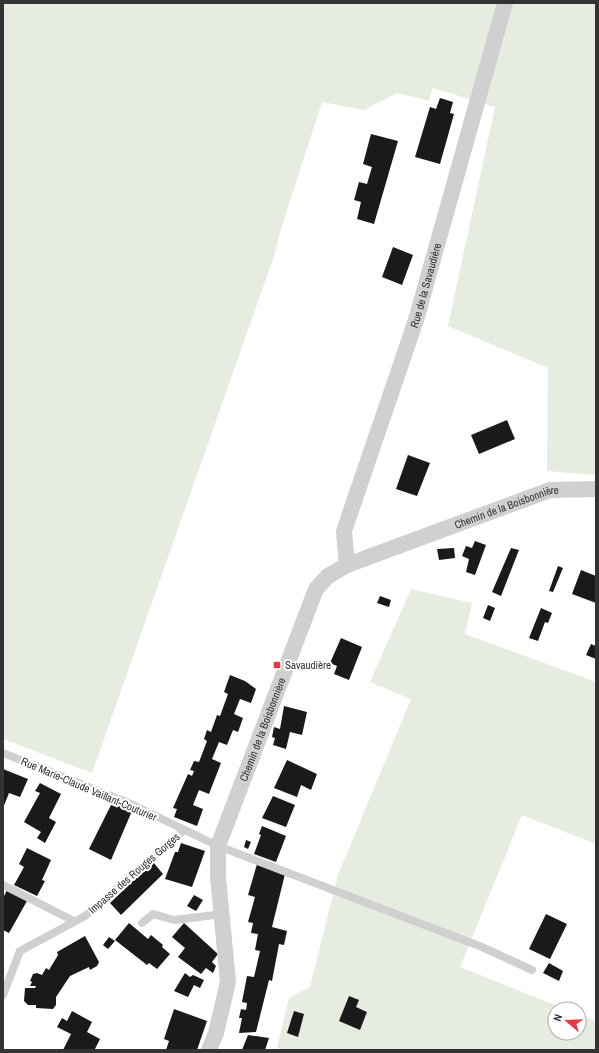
<svg xmlns="http://www.w3.org/2000/svg" width="599" height="1053" viewBox="0 0 599 1053" font-family="'Archivo Narrow',sans-serif">
	<rect width="100%" height="100%" fill="#fff"/>
	<!-- green -->
	<g fill="#e6ecdf">
		<polygon points="3,3 596,3 596,475 547,471 548,368 448,326 495,107 433,88 429,101 397,93 364,110 322,102 279,235 274,256 92,773 3,739"/>
		<polygon points="411,589 472,603 465,634 596,682 596,844 522,815 460,967 565,1009 555,1009 555,1033 579,1033 579,1014 596,1021 596,1050 285,1050 277,1048 289,998 310,987 338,875 411,699 370,682"/>
	</g>
	<!-- building -->
	<g fill="#1a1a1a">
		<polygon points="440,98 453,102 450,113 454,114 440,164 415,157 430,107 436,109"/>
		<polygon points="371,134 398,141 374,224 357,219 361,202 354,200 359,182 367,184 372,167 363,164"/>
		<polygon points="393,247 413,255 402,285 382,277"/>
		<polygon points="507,420 515,439 479,454 471,435"/>
		<polygon points="408,455 430,463 417,496 396,489"/>
		<polygon points="475,541 486,545 475,575 466,572 469,559 462,556 466,546 472,548"/>
		<polygon points="454,548 455,558 439,560 437,549"/>
		<polygon points="511,548 519,550 501,596 492,592"/>
		<polygon points="558,566 563,568 553,592 549,591"/>
		<polygon points="581,570 596,576 596,603 572,594"/>
		<polygon points="380,596 391,600 389,607 377,603"/>
		<polygon points="488,605 495,608 490,621 483,618"/>
		<polygon points="541,608 552,613 548,623 545,622 538,641 529,638"/>
		<polygon points="341,638 362,647 349,680 334,674 337,666 330,663"/>
		<polygon points="591,644 596,646 596,659 586,655"/>
		<polygon points="230,675 245,681 256,689 251,703 240,699 234,714 243,718 238,732 233,730 227,745 219,742 212,759 221,763 209,794 199,790 193,805 203,809 197,826 174,817 177,809 173,808 188,774 192,776 194,771 190,770 194,761 199,762 207,741 204,739 207,730 211,732 217,715 220,716 228,694 224,692"/>
		<polygon points="284,706 307,712 302,735 290,732 286,749 273,745 275,738 272,737 274,727 280,729"/>
		<polygon points="287,760 317,774 311,790 301,785 297,797 274,788"/>
		<polygon points="3,769 28,779 20,797 9,793 3,808"/>
		<polygon points="40,783 61,794 49,818 56,822 45,843 37,838 41,832 24,822 40,793 35,791"/>
		<polygon points="273,796 295,805 286,827 262,818"/>
		<polygon points="112,803 132,811 111,860 89,849"/>
		<polygon points="262,826 286,836 276,862 254,854 261,835 259,834"/>
		<polygon points="246,840 251,842 248,849 244,847"/>
		<polygon points="181,843 205,851 192,887 165,879 175,852 178,852"/>
		<polygon points="27,848 51,860 42,880 45,881 37,896 14,885 24,867 19,864"/>
		<polygon points="153,862 163,874 121,915 110,903"/>
		<polygon points="257,864 285,874 272,927 287,931 284,945 279,944 272,981 269,980 256,1032 239,1033 242,1018 239,1018 241,1009 246,1010 247,1003 242,1002 247,976 254,977 260,951 255,950 258,934 251,933 253,923 248,922 255,897 248,895"/>
		<polygon points="7,890 27,901 9,933 3,930 3,898"/>
		<polygon points="194,895 203,900 196,911 187,906"/>
		<polygon points="546,914 567,924 550,959 529,949"/>
		<polygon points="129,923 148,939 151,935 163,945 162,947 170,954 157,969 149,963 147,965 115,940"/>
		<polygon points="184,923 218,954 212,962 216,966 213,973 206,968 201,974 178,957 185,948 172,937"/>
		<polygon points="85,936 99,962 97,966 90,970 89,967 70,976 56,997 56,1005 53,1009 36,1008 36,1005 28,1005 24,1001 25,988 35,988 36,986 30,986 32,982 30,981 33,974 37,973 42,975 46,968 49,970 58,955 57,952"/>
		<polygon points="109,937 115,941 108,949 103,945"/>
		<polygon points="549,963 563,971 559,981 543,973"/>
		<polygon points="185,973 190,977 193,975 204,980 200,988 194,985 188,997 174,991"/>
		<polygon points="349,996 359,1000 356,1007 367,1012 360,1030 339,1021"/>
		<polygon points="174,1009 207,1021 197,1050 166,1050 169,1041 164,1039"/>
		<polygon points="72,1011 92,1022 87,1032 100,1039 95,1049 98,1050 63,1050 71,1034 57,1027 62,1018 67,1021"/>
		<polygon points="294,1011 304,1014 298,1037 287,1033"/>
		<polygon points="248,1035 269,1038 265,1050 242,1050"/>
	</g>
	<g fill="none" stroke-linecap="round" stroke-linejoin="round">
		<!-- lane -->
		<g stroke="#d0d0d0" stroke-width="8">
			<polyline points="3,753 131,804 218,846 482,947 532,970"/>
			<polyline points="3,885 74,921"/>
			<polyline points="142,923 153,914 174,920 223,914"/>
			<polyline points="3,995 20,951 85,916 183,831"/>
		</g>
		<!-- street -->
		<g stroke="#d0d0d0" stroke-width="16">
			<path id="s1" d="M347,565L344,531L416,320L505,3"/>
			<path id="s2" d="M209,1050L216,1033L228,982L218,877V846L316,589L328,576L347,565L550,490L596,489"/>
		</g>
	</g>
	<!-- markers -->
	<rect fill="#e63946" stroke="#fff" stroke-width="1.5" x="273" y="661" width="8" height="8" rx="2"/>
	<g text-anchor="middle" dominant-baseline="central" stroke-width="4" stroke-linejoin="round" paint-order="stroke">
		<!-- street labels -->
		<g font-size="11" fill="#333" stroke="#fff">
			<text stroke="none"><textPath href="#s1" startOffset="293">Rue de la Savaudière</textPath></text>
			<text stroke="none"><textPath href="#s2" startOffset="692">Chemin de la Boisbonnière</textPath></text>
			<text stroke="none"><textPath href="#s2" startOffset="332">Chemin de la Boisbonnière</textPath></text>
			<text transform="translate(89 789) rotate(23)">Rue Marie-Claude Vaillant-Couturier</text>
			<text transform="translate(134 873) rotate(-41)">Impasse des Rouges Gorges</text>
		</g>
		<!-- poi labels -->
		<g font-size="11" fill="#333" stroke="#fff" text-anchor="start">
			<text x="285" y="665">Savaudière</text>
		</g>
	</g>
	<!-- border -->
	<rect width="599" height="1053" fill="none" stroke="#333333" stroke-width="8"/>
	<!-- north arrow -->
	<g transform="translate(567 1021) rotate(289)"><circle r="19" fill="#ffffff" stroke="#adadad"/>
	<path d="M0-3L7 15L0 10L-7 15Z" fill="#e63946"/>
	<text y="-6" font-size="11" font-weight="bold" text-anchor="middle" fill="#333333">N</text>
	</g>
</svg>
